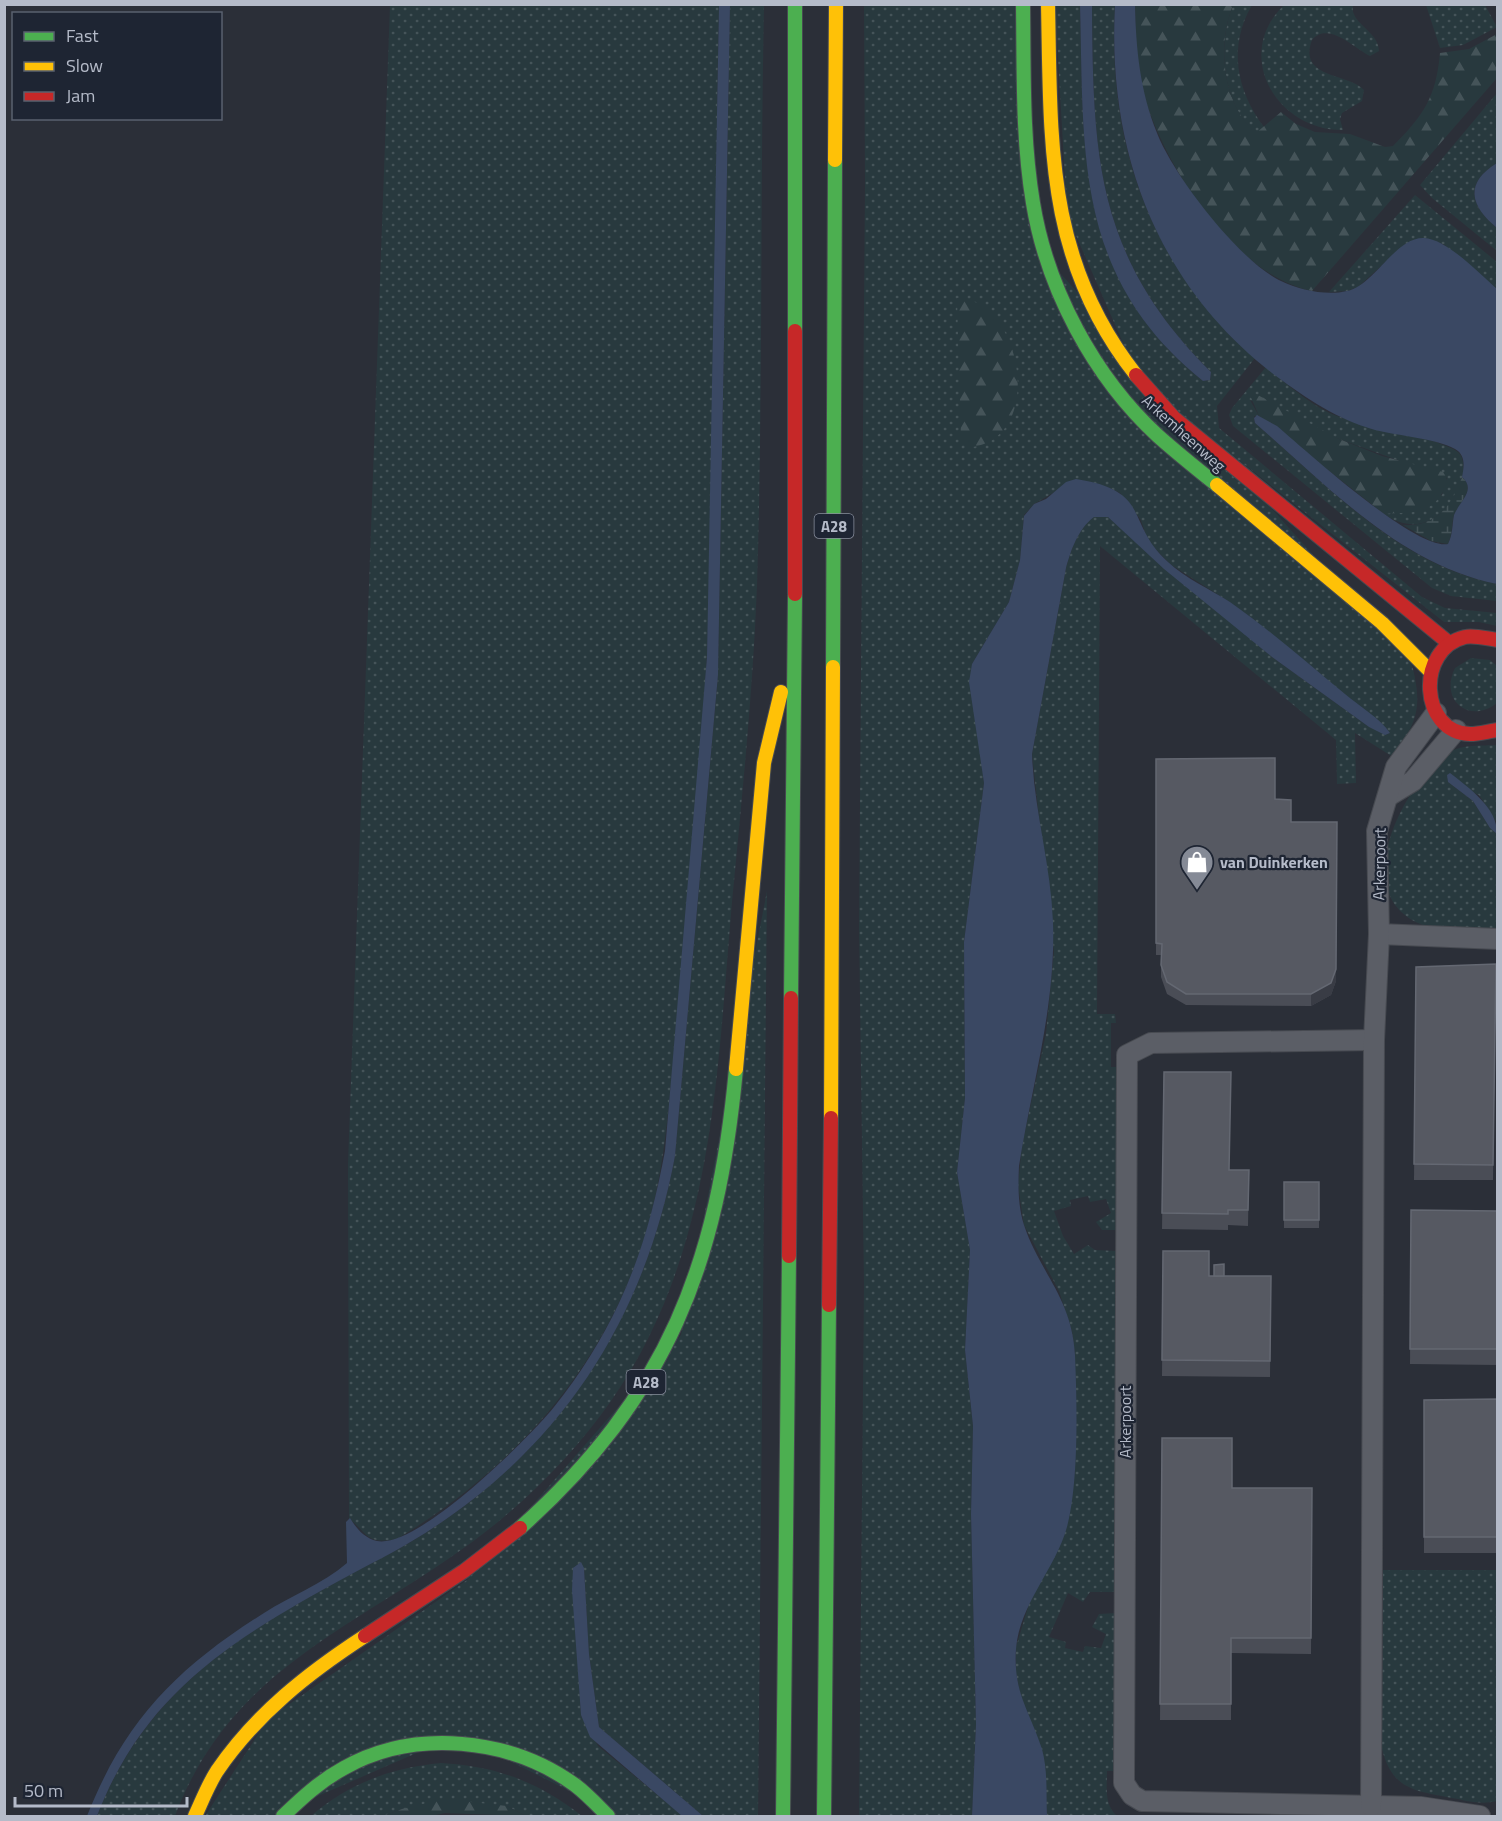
<svg xmlns="http://www.w3.org/2000/svg" width="1502" height="1821" viewBox="0 0 1502 1821" font-family="'Titillium Web',sans-serif">
	<defs>
		<pattern id="grass-dots" width="8" height="8" patternUnits="userSpaceOnUse" patternTransform="scale(1.5)"><rect width="8" height="8" fill="#28393e"/><path d="M2 2h.1M6 6h.1" fill="none" stroke="#455459" stroke-width="1.8" stroke-linecap="round"/></pattern>
		<pattern id="forest-firs" width="22" height="20" patternUnits="userSpaceOnUse" patternTransform="scale(1.5)"><rect width="22" height="20" fill="#28393e"/><path d="M5 1l3.5 6h-7zM16 11l3.5 6h-7z" fill="#455459"/></pattern>
		<pattern id="wetland-marsh" width="20" height="14" patternUnits="userSpaceOnUse" patternTransform="scale(1.5)"><rect width="20" height="14" fill="#28393e"/><path d="M1 5h8M5 5V1M11 12h8M15 12V8" fill="none" stroke="#455459"/></pattern>
	</defs>
	<rect width="100%" height="100%" fill="#2b2f38"/>
	<!-- grass -->
	<g fill="url(#grass-dots)">
		<path d="M390,5H719C714,221 718,438 707,654C703,736 694,818 688,900C683,958 678,1015 672,1072C666,1139 659,1203 635,1265C590,1384 504,1474 397,1539C364,1545 368,1532 349,1519L348,1164Z"/>
		<path d="M730,5H764C760,198 763,393 757,586C753,691 742,797 732,902C717,1074 714,1254 611,1401C568,1462 513,1515 451,1557C339,1634 227,1678 175,1816H97C145,1693 233,1638 344,1578C375,1561 407,1546 436,1526C568,1438 646,1311 675,1156L718,675Z"/>
		<path d="M864,5H1015L1034,244L1412,665C1423,708 1417,722 1393,757L1355,733L1356,783L1337,784L1336,740L1100,546L1097,1014H1115L1116,1023H1111V1067H1119L1118,1230H1102L1096,1222L1111,1213L1106,1199L1090,1202L1088,1196L1070,1200L1071,1206L1054,1211L1063,1236L1074,1254L1088,1245L1095,1250L1117,1251L1116,1592H1090L1083,1602L1068,1593L1049,1637L1066,1642L1065,1648L1083,1652L1085,1646L1101,1648L1106,1634L1092,1627L1099,1614L1116,1613L1114,1771H1107C1107,1787 1104,1805 1117,1816H1047L1041,1748L1022,1702L1016,1673V1647L1029,1604L1066,1529L1075,1470V1355L1072,1331L1059,1291L1024,1225L1018,1185L1022,1145L1046,1034L1054,952L1032,754L1066,568C1071,550 1078,529 1093,517L1107,516L1272,657L1369,727L1390,733L1269,632L1231,603L1170,564L1148,541L1141,520L1120,493L1107,487L1075,480L1034,504L1024,515L1020,560L1009,602L972,664L984,783L964,942L965,1098L957,1172L970,1250L965,1350L973,1426L971,1514L976,1724L972,1816H859L864,1285L859,927L865,183Z"/>
		<path d="M1055,5H1080C1084,154 1075,277 1203,381L1210,380L1211,372C1096,258 1093,157 1092,5H1115C1107,144 1150,264 1255,358L1217,406L1219,428L1422,597L1445,608L1497,613V626L1479,622H1444L1179,413L1127,352L1067,215Z"/>
		<path d="M1233,5H1252C1228,46 1236,90 1264,127L1256,134C1222,104 1217,44 1233,5Z"/>
		<path d="M1284,5H1353C1349,23 1379,31 1379,51L1370,56C1353,48 1329,21 1312,40C1297,79 1350,73 1364,90L1362,101L1342,113L1340,119L1343,130C1277,131 1232,55 1284,5Z"/>
		<polygon points="1426,5 1485,5 1497,27 1463,45 1440,48"/>
		<path d="M1497,93V163C1464,183 1470,206 1497,228V251L1432,198L1420,185Z"/>
		<polygon points="1415,195 1497,262 1497,289 1443,244 1415,240 1403,246 1358,287 1347,291 1329,292"/>
		<path d="M1266,367C1284,382 1315,409 1337,416C1359,424 1447,440 1459,453C1477,473 1438,552 1384,514L1442,495L1447,478L1339,439L1250,400L1259,416H1254L1255,423C1328,486 1399,565 1497,584V601L1451,596L1432,588L1233,426L1229,415L1232,408Z"/>
		<path d="M1471,658L1490,660L1497,666V703C1469,725 1439,700 1455,668Z"/>
		<path d="M1497,745V823L1479,795L1448,782L1473,801L1490,828L1497,834V928C1472,928 1435,934 1412,920C1351,884 1406,782 1448,753C1462,744 1482,746 1497,745Z"/>
		<polygon points="767,891 758,1816 703,1816 599,1727 589,1654 584,1568 573,1568 581,1715 598,1746 683,1816 619,1816 458,1735 272,1816 205,1816 268,1719 467,1580 681,1335"/>
		<path d="M1383,1570H1497V1801C1481,1805 1468,1801 1452,1798C1416,1791 1392,1790 1382,1749Z"/>
		<path d="M441,1763C496,1766 539,1782 582,1816H526L507,1806L402,1809L383,1816H311C349,1783 391,1768 441,1763Z"/>
	</g>
	<!-- forest -->
	<g fill="url(#forest-firs)">
		<path d="M1135,5H1233C1217,44 1222,104 1256,133L1281,112L1296,124L1315,132L1350,134L1385,147L1393,146C1424,115 1436,97 1440,53L1469,49L1497,34V78L1312,291C1232,274 1164,165 1143,92C1135,64 1136,33 1135,5Z"/>
		<path d="M957,298C965,300 977,301 983,306C1026,336 1036,437 973,447L961,439Z"/>
		<path d="M1254,393L1339,439L1382,456L1443,472C1448,479 1448,483 1444,490C1431,516 1408,512 1384,514L1259,416L1250,395Z"/>
		<polygon points="444,1799 507,1806 526,1816 445,1813 431,1816 383,1816 402,1809"/>
	</g>
	<!-- wetland -->
	<path fill="url(#wetland-marsh)" d="M1462,477C1477,489 1459,502 1454,515C1451,525 1453,534 1448,544L1431,541L1403,525C1436,527 1452,506 1462,477Z"/>
	<!-- water -->
	<g fill="#3a4863">
		<path d="M719,5H730L718,675L675,1156C646,1311 569,1438 436,1526C408,1545 378,1560 348,1576C236,1637 145,1691 97,1816H87C125,1720 177,1668 264,1613C290,1596 323,1584 347,1563L346,1522L350,1518C356,1528 364,1538 377,1541C418,1549 529,1438 554,1407C580,1375 602,1339 619,1303C642,1254 655,1204 665,1151L707,657Z"/>
		<path d="M1080,5H1092C1093,157 1096,258 1211,372L1210,380L1203,381C1074,277 1084,155 1080,5Z"/>
		<path d="M1115,5H1135C1136,49 1140,91 1157,133C1173,175 1240,262 1281,281C1300,290 1326,296 1347,291C1375,285 1395,237 1424,238C1447,239 1480,274 1497,289V584C1399,564 1328,486 1255,423L1254,418L1257,415L1277,426C1304,449 1416,551 1448,544C1453,534 1452,525 1454,515C1459,502 1477,490 1462,477C1464,467 1466,455 1455,449C1435,438 1398,436 1375,430C1337,419 1307,399 1276,376C1157,286 1107,151 1115,5Z"/>
		<path d="M1497,163V228C1470,206 1464,183 1497,163Z"/>
		<path d="M1076,479C1153,491 1124,522 1168,562C1186,579 1210,589 1230,602C1270,630 1307,663 1345,694C1359,706 1380,718 1390,733L1385,735L1369,727L1272,657L1164,569L1108,517H1094C1078,529 1071,550 1066,568L1032,754C1034,810 1051,865 1053,922C1056,1006 1032,1084 1019,1166C1018,1186 1018,1206 1024,1225C1040,1273 1072,1298 1075,1355C1077,1403 1079,1482 1067,1527C1055,1570 1020,1603 1016,1649C1013,1693 1030,1711 1042,1749C1048,1771 1046,1794 1047,1816H972L976,1724L971,1514L973,1426L965,1350L970,1250L957,1172L965,1098L964,942L984,783L969,682L972,664L1009,602L1020,560L1024,516L1034,504L1046,499L1066,482Z"/>
		<path d="M1450,773C1469,788 1498,808 1497,834L1490,828L1473,801L1448,782L1447,775Z"/>
		<polygon points="581,1562 584,1568 589,1654 599,1727 703,1816 682,1816 590,1737 581,1715 572,1590 573,1568"/>
	</g>
	<g fill="none" stroke-linecap="round" stroke-linejoin="round">
		<!-- street casing -->
		<g stroke="#474a51" stroke-width="22">
			<g id="street">
				<polyline points="1390,795 1413,781 1456,730"/>
				<polyline points="1379,934 1498,939"/>
				<polyline points="1374,1040 1151,1043 1127,1055 1124,1783 1132,1795 1142,1801 1421,1807 1480,1816"/>
				<polyline points="1371,1806 1374,1040 1379,934 1377,831 1396,767 1436,713"/>
			</g>
		</g>
		<!-- fast casing -->
		<g stroke="#474a51" stroke-width="16">
			<g id="fast">
				<polyline points="795,4 795,331"/>
				<path d="M1023,4C1024,70 1022,138 1033,203C1047,289 1094,377 1158,436C1177,453 1197,469 1217,485"/>
				<polyline points="833,667 835,160"/>
				<polyline points="791,998 795,594"/>
				<path d="M520,1528C668,1396 718,1263 736,1069"/>
				<path d="M283,1816C302,1798 320,1781 344,1768C415,1728 510,1738 575,1785C587,1794 597,1805 608,1816"/>
				<polyline points="783,1816 789,1256"/>
				<polyline points="824,1816 829,1305"/>
			</g>
		</g>
		<!-- slow casing -->
		<g stroke="#474a51" stroke-width="16">
			<g id="slow">
				<path d="M1048,4C1051,142 1045,260 1136,375"/>
				<polyline points="835,160 836,4"/>
				<polyline points="1217,485 1382,623 1429,670"/>
				<polyline points="736,1069 764,763 781,692"/>
				<polyline points="831,1118 833,667"/>
				<path d="M195,1816C202,1801 208,1785 217,1771C256,1714 308,1673 365,1636"/>
			</g>
		</g>
		<!-- jam casing -->
		<g stroke="#474a51" stroke-width="16">
			<g id="jam">
				<polyline points="795,331 795,594"/>
				<polyline points="1136,375 1174,418 1449,643"/>
				<path d="M1498,640C1488,639 1475,635 1465,637C1415,649 1420,733 1470,734C1479,734 1489,731 1498,730"/>
				<polyline points="789,1256 791,998"/>
				<polyline points="829,1305 831,1118"/>
				<polyline points="365,1636 464,1571 520,1528"/>
			</g>
		</g>
		<!-- street -->
		<use href="#street" stroke="#5b5e66" stroke-width="20"/>
		<!-- fast -->
		<use href="#fast" stroke="#4caf50" stroke-width="14"/>
		<!-- slow -->
		<use href="#slow" stroke="#ffc107" stroke-width="14"/>
		<!-- jam -->
		<use href="#jam" stroke="#c62828" stroke-width="14"/>
	</g>
	<!-- wall -->
	<g fill="#4a4d56">
		<polygon points="1156,759 1275,799 1291,822 1336,981 1331,995 1311,1006 1186,1005 1167,994 1161,977 1161,955 1156,955"/>
		<polygon points="1496,964 1493,1180 1414,1180 1416,967"/>
		<polygon points="1164,1072 1230,1170 1249,1170 1248,1226 1228,1225 1228,1230 1162,1229"/>
		<rect x="1284" y="1182" width="35" height="46"/>
		<polygon points="1411,1210 1497,1211 1497,1365 1410,1364"/>
		<polygon points="1163,1251 1209,1276 1271,1276 1270,1377 1162,1376"/>
		<polygon points="1497,1399 1497,1553 1424,1553 1424,1400"/>
		<polygon points="1162,1438 1232,1488 1312,1488 1311,1654 1231,1653 1231,1720 1160,1720"/>
	</g>
	<!-- shaded-wall -->
	<polygon fill="#393c45" points="1337,822 1336,981 1331,995 1311,1006 1311,994"/>
	<!-- building -->
	<g fill="#565962" stroke="#646872" stroke-width="1.5">
		<polygon points="1275,758 1275,799 1291,800 1291,822 1337,822 1336,969 1331,983 1311,994 1186,994 1167,982 1161,965 1162,944 1156,943 1156,759"/>
		<polygon points="1496,964 1493,1165 1414,1164 1416,967"/>
		<polygon points="1164,1072 1231,1072 1229,1170 1249,1170 1248,1210 1228,1210 1228,1214 1162,1213"/>
		<rect x="1284" y="1182" width="35" height="38"/>
		<polygon points="1411,1210 1497,1211 1497,1349 1410,1349"/>
		<polygon points="1163,1251 1209,1251 1209,1276 1271,1276 1270,1361 1162,1360"/>
		<polygon points="1224,1264 1224,1276 1214,1276 1214,1265"/>
		<polygon points="1497,1399 1497,1537 1424,1537 1424,1400"/>
		<polygon points="1162,1438 1232,1438 1232,1488 1312,1488 1311,1638 1231,1638 1231,1704 1160,1704"/>
	</g>
	<!-- icons -->
	<defs>
		<g id="shop-pin" transform="scale(1.725)"><path d="M0 17L-7.5 6A9.5 9.5 0 1 1 7.5 6Z" fill="#858a96" stroke="#1e2533"/><path d="M-5-2.5h2.3a2.7 3.5 0 0 1 5.4 0H5L5.5 6h-11ZM-1.5-2.5h3a1.5 2.3 0 0 0-3 0Z" fill="#fff"/></g>
	</defs>
	<g fill-rule="evenodd">
		<use href="#shop-pin" x="1197" y="862"/>
	</g>
	<g text-anchor="middle" dominant-baseline="central" stroke-width="4.5" stroke-linejoin="round" paint-order="stroke">
		<!-- shield labels -->
		<g fill="#1e2533" stroke="#888e9c" stroke-width="1.5">
			<rect x="814.5" y="514" width="39" height="24" rx="4.5"/>
			<rect x="626.5" y="1370" width="39" height="24" rx="4.5"/>
		</g>
		<g font-size="15" font-weight="bold" fill="#b5bbc9">
			<text x="834" y="526">A28</text>
			<text x="646" y="1382">A28</text>
		</g>
		<!-- street labels -->
		<g font-size="16" fill="#b5bbc9" stroke="#1e2533">
			<text transform="translate(1184 433) rotate(42)">Arkemheenweg</text>
			<text transform="translate(1379 864) rotate(-89)">Arkerpoort</text>
			<text transform="translate(1125 1422) rotate(-90)">Arkerpoort</text>
		</g>
		<!-- poi labels -->
		<g font-size="16" font-weight="bold" fill="#b5bbc9" stroke="#1e2533" text-anchor="start">
			<text x="1220" y="862">van Duinkerken</text>
		</g>
	</g>
	<!-- border -->
	<rect width="1502" height="1821" fill="none" stroke="#b5bbc9" stroke-width="12"/>
	<!-- legend -->
	<rect x="12" y="12" width="210" height="108" fill="#1e2533" stroke="#5a616f" stroke-width="1.5"/>
	<rect x="24" y="32" width="30" height="9" fill="#4caf50" stroke="#5a616f" stroke-width="1.5"/>
	<text x="66" y="42" font-size="18" fill="#b5bbc9">Fast</text>
	<rect x="24" y="62" width="30" height="9" fill="#ffc107" stroke="#5a616f" stroke-width="1.5"/>
	<text x="66" y="72" font-size="18" fill="#b5bbc9">Slow</text>
	<rect x="24" y="92" width="30" height="9" fill="#c62828" stroke="#5a616f" stroke-width="1.5"/>
	<text x="66" y="102" font-size="18" fill="#b5bbc9">Jam</text>
	<!-- scale -->
	<path d="M15 1797v9h172v-9" fill="none" stroke="#b5bbc9" stroke-width="3"/>
	<text x="24" y="1797" font-size="18" fill="#b5bbc9" stroke="#1e2533" stroke-width="4.5" paint-order="stroke">50 m</text>
</svg>
